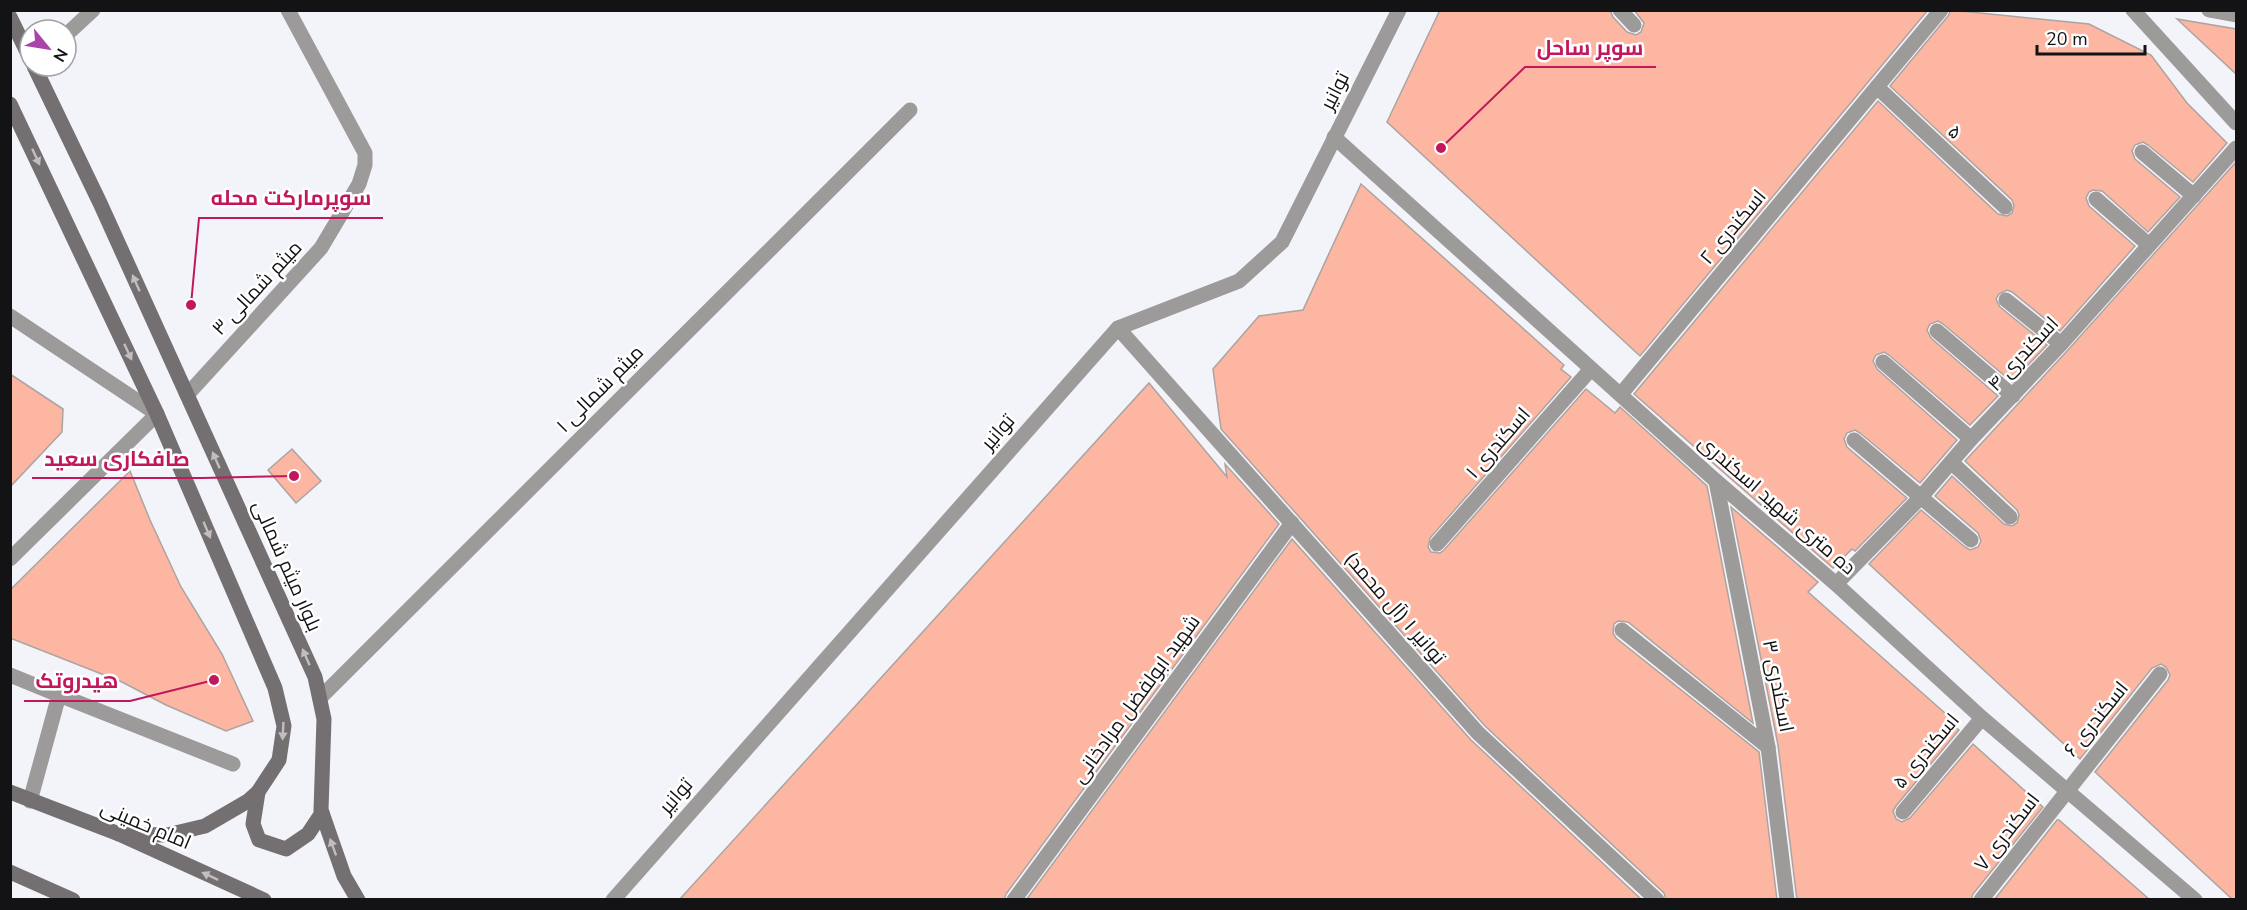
<svg xmlns="http://www.w3.org/2000/svg" width="2247" height="910" viewBox="0 0 2247 910" font-family="'Nunito Sans',Cairo,sans-serif">
	<rect width="100%" height="100%" fill="#f3f3fa"/>
	<!-- building -->
	<g fill="#fdb6a1" stroke="#aba4a1" stroke-width="1.5">
		<polygon points="1440,10 1610,10 1613,17 1627,32 1636,35 1641,32 1644,23 1634,10 1928,10 1640,356 1387,122"/>
		<polygon points="1951,10 2089,24 2151,55 2187,103 2227,143 2193,182 2148,145 2143,142 2135,145 2132,151 2135,159 2180,197 2148,232 2102,191 2093,190 2089,192 2086,198 2089,206 2135,246 2060,331 2012,292 2007,290 1999,294 1996,299 2000,307 2047,345 2012,382 1943,324 1938,321 1930,324 1927,330 1931,338 1998,396 1970,425 1889,355 1884,352 1876,355 1873,361 1877,369 1957,440 1920,483 1860,433 1855,430 1847,433 1844,439 1847,447 1907,498 1855,551 1852,549 1833,568 1634,394 1878,101 1998,214 2007,216 2012,213 2014,205 2012,200 1890,86 1948,16"/>
		<polygon points="2177,19 2236,29 2236,74"/>
		<polygon points="2236,162 2236,900 2233,900 2095,772 2168,680 2170,675 2166,667 2161,664 2152,668 2080,759 1869,564 1921,510 1965,547 1970,550 1978,547 1981,541 1978,533 1935,496 1952,476 2004,524 2012,526 2017,523 2019,515 2017,510 1965,461 2068,350"/>
		<polygon points="1361,184 1564,365 1561,369 1571,377 1430,538 1428,547 1431,552 1440,553 1444,550 1586,389 1615,413 1620,407 1707,486 1753,723 1628,622 1618,621 1614,624 1613,633 1616,638 1759,752 1777,900 1666,900 1664,893 1485,726 1221,429 1213,369 1259,316 1303,310"/>
		<polygon points="10,374 63,409 62,432 10,487"/>
		<polygon points="1149,383 1227,477 1225,464 1279,524 1006,894 1004,900 679,900"/>
		<polygon points="292,449 321,481 296,503 268,470"/>
		<polygon points="130,471 150,520 181,587 222,654 253,721 226,731 166,705 122,682 10,638 10,590"/>
		<polygon points="1731,507 1818,582 1808,592 1954,721 1954,726 1959,730 1896,806 1893,811 1896,819 1902,822 1910,818 1973,744 2043,807 1973,894 1971,900 1797,900 1778,745"/>
		<polygon points="1292,539 1471,740 1642,900 1026,900"/>
		<polygon points="2057,820 2059,820 2150,900 1994,900"/>
	</g>
	<g fill="none" stroke-linecap="round" stroke-linejoin="round">
		<!-- minor -->
		<g stroke="#9d9a9a" stroke-width="15">
			<polyline points="1620,10 1634,25"/>
			<polyline points="2133,10 2236,123"/>
			<polyline points="2209,10 2236,15"/>
			<polyline points="66,35 93,10"/>
			<polyline points="1877,87 2005,207"/>
			<polyline points="1334,137 1716,481 1836,584 1982,718 2195,900"/>
			<polyline points="2142,152 2194,196"/>
			<polyline points="2096,199 2149,245"/>
			<polyline points="2006,300 2061,344"/>
			<polyline points="1118,328 1478,733 1657,900"/>
			<polyline points="1937,331 2013,396"/>
			<polyline points="1883,362 1971,439"/>
			<polyline points="1621,394 1941,10"/>
			<polyline points="187,395 321,248 359,184 365,165 365,153 288,10"/>
			<polyline points="1854,440 1971,540"/>
			<polyline points="1951,462 2010,517"/>
			<polyline points="1716,481 1768,747 1787,900"/>
			<polyline points="1437,544 1591,369"/>
			<polyline points="10,559 157,414"/>
			<polyline points="1836,584 1920,498 1971,439 2061,344 2236,148"/>
			<polyline points="1622,630 1768,747"/>
			<polyline points="10,675 59,695 30,801"/>
			<polyline points="59,695 233,764"/>
			<polyline points="320,698 910,110"/>
			<polyline points="1903,812 1982,718"/>
			<polyline points="1014,900 1292,523"/>
			<polyline points="1981,900 2160,674"/>
		</g>
		<!-- tertiary -->
		<g stroke="#9d9a9a" stroke-width="15">
			<polyline points="10,316 157,414"/>
			<polyline points="613,900 1118,328 1239,281 1282,242 1399,10"/>
		</g>
		<!-- secondary -->
		<g stroke="#746f70" stroke-width="15">
			<polyline points="10,17 30,58"/>
			<polyline points="34,66 100,203 315,677 324,719 321,810 344,876 358,900"/>
			<polyline points="10,104 157,414 275,688 284,726 279,760 258,792 248,801 205,826 167,835 119,834"/>
			<polyline points="10,792 119,834 264,900"/>
			<polyline points="258,792 253,824 259,840 286,849 308,834 322,813"/>
			<polyline points="10,872 73,900"/>
		</g>
	</g>
	<!-- one-way arrows -->
	<defs><path id="oneway-solid" d="M-6-.8H1V-3.2L6.5 0L1 3.2V.8H-6Z" transform="scale(1.5)"/></defs>
	<g fill="#c0bebf">
		<use href="#oneway-solid" transform="translate(36 157) rotate(65)"/>
		<use href="#oneway-solid" transform="translate(136 283) rotate(-114)"/>
		<use href="#oneway-solid" transform="translate(128 352) rotate(65)"/>
		<use href="#oneway-solid" transform="translate(216 460) rotate(-114)"/>
		<use href="#oneway-solid" transform="translate(207 530) rotate(67)"/>
		<use href="#oneway-solid" transform="translate(306 657) rotate(-114)"/>
		<use href="#oneway-solid" transform="translate(283 731) rotate(93)"/>
		<use href="#oneway-solid" transform="translate(333 847) rotate(-110)"/>
		<use href="#oneway-solid" transform="translate(210 876) rotate(-155)"/>
	</g>
	<g text-anchor="middle" dominant-baseline="central" stroke-width="5" stroke-linejoin="round" paint-order="stroke">
		<!-- street labels -->
		<g font-size="20" fill="#131315" stroke="#fff">
			<text transform="translate(1335 91) rotate(-63)">توانیر</text>
			<text transform="translate(1955 132) rotate(43)">۵</text>
			<text transform="translate(1733 227) rotate(-50)">اسکندری ۲</text>
			<text transform="translate(257 288) rotate(-47)">میثم شمالی ۳</text>
			<text transform="translate(2023 354) rotate(-47)">اسکندری ۴</text>
			<text transform="translate(600 389) rotate(-45)">میثم شمالی ۱</text>
			<text transform="translate(998 432) rotate(-49)">توانیر</text>
			<text transform="translate(1498 443) rotate(-49)">اسکندری ۱</text>
			<text transform="translate(1777 505) rotate(41)">ده متری شهید اسکندری</text>
			<text transform="translate(287 566) rotate(66)">بلوار میثم شمالی</text>
			<text transform="translate(1395 608) rotate(49)">توانیر ۱ (آل محمد)</text>
			<text transform="translate(1778 686) rotate(79)">اسکندری ۳</text>
			<text transform="translate(1136 699) rotate(-54)">شهید ابولفضل مرادخانی</text>
			<text transform="translate(2096 719) rotate(-51)">اسکندری ۶</text>
			<text transform="translate(1926 751) rotate(-50)">اسکندری ۵</text>
			<text transform="translate(676 796) rotate(-49)">توانیر</text>
			<text transform="translate(146 825) rotate(23)">امام خمینی</text>
			<text transform="translate(2007 832) rotate(-52)">اسکندری ۷</text>
		</g>
	</g>
	<!-- callouts -->
	<path fill="none" stroke="#c2185b" stroke-width="2" d="M1441 148L1525 67H1656M191 305L199 218H383M294 476L202 478H32M214 680L130 701H24"/>
	<g fill="#c2185b" stroke="#fff" stroke-width="2">
		<circle cx="1441" cy="148" r="6"/>
		<circle cx="191" cy="305" r="6"/>
		<circle cx="294" cy="476" r="6"/>
		<circle cx="214" cy="680" r="6"/>
	</g>
	<g font-size="21" text-anchor="middle" font-weight="bold" fill="#c2185b" stroke="#fff" stroke-width="5" stroke-linejoin="round" paint-order="stroke">
		<text x="1590" y="55">سوپر ساحل</text>
		<text x="291" y="205">سوپرمارکت محله</text>
		<text x="117" y="466">صافکاری سعید</text>
		<text x="77" y="688">هیدروتک</text>
	</g>
	<!-- border -->
	<rect width="2247" height="910" fill="none" stroke="#131315" stroke-width="24"/>
	<!-- north arrow -->
	<g transform="translate(48 48) rotate(120)"><circle r="28" fill="#ffffff" stroke="#a1a1a1" stroke-width="1.5"/>
	<path d="M0-4.5L10 22L0 15L-10 22Z" fill="#a844aa"/>
	<text y="-9" font-size="16" font-weight="bold" text-anchor="middle" fill="#131315">N</text>
	</g>
	<!-- scale -->
	<path d="M2037 45v9h108v-9" fill="none" stroke="#131315" stroke-width="3"/>
	<text x="2046" y="45" font-size="18" fill="#131315" stroke="#ffffff" stroke-width="4.5" paint-order="stroke">20 m</text>
</svg>
